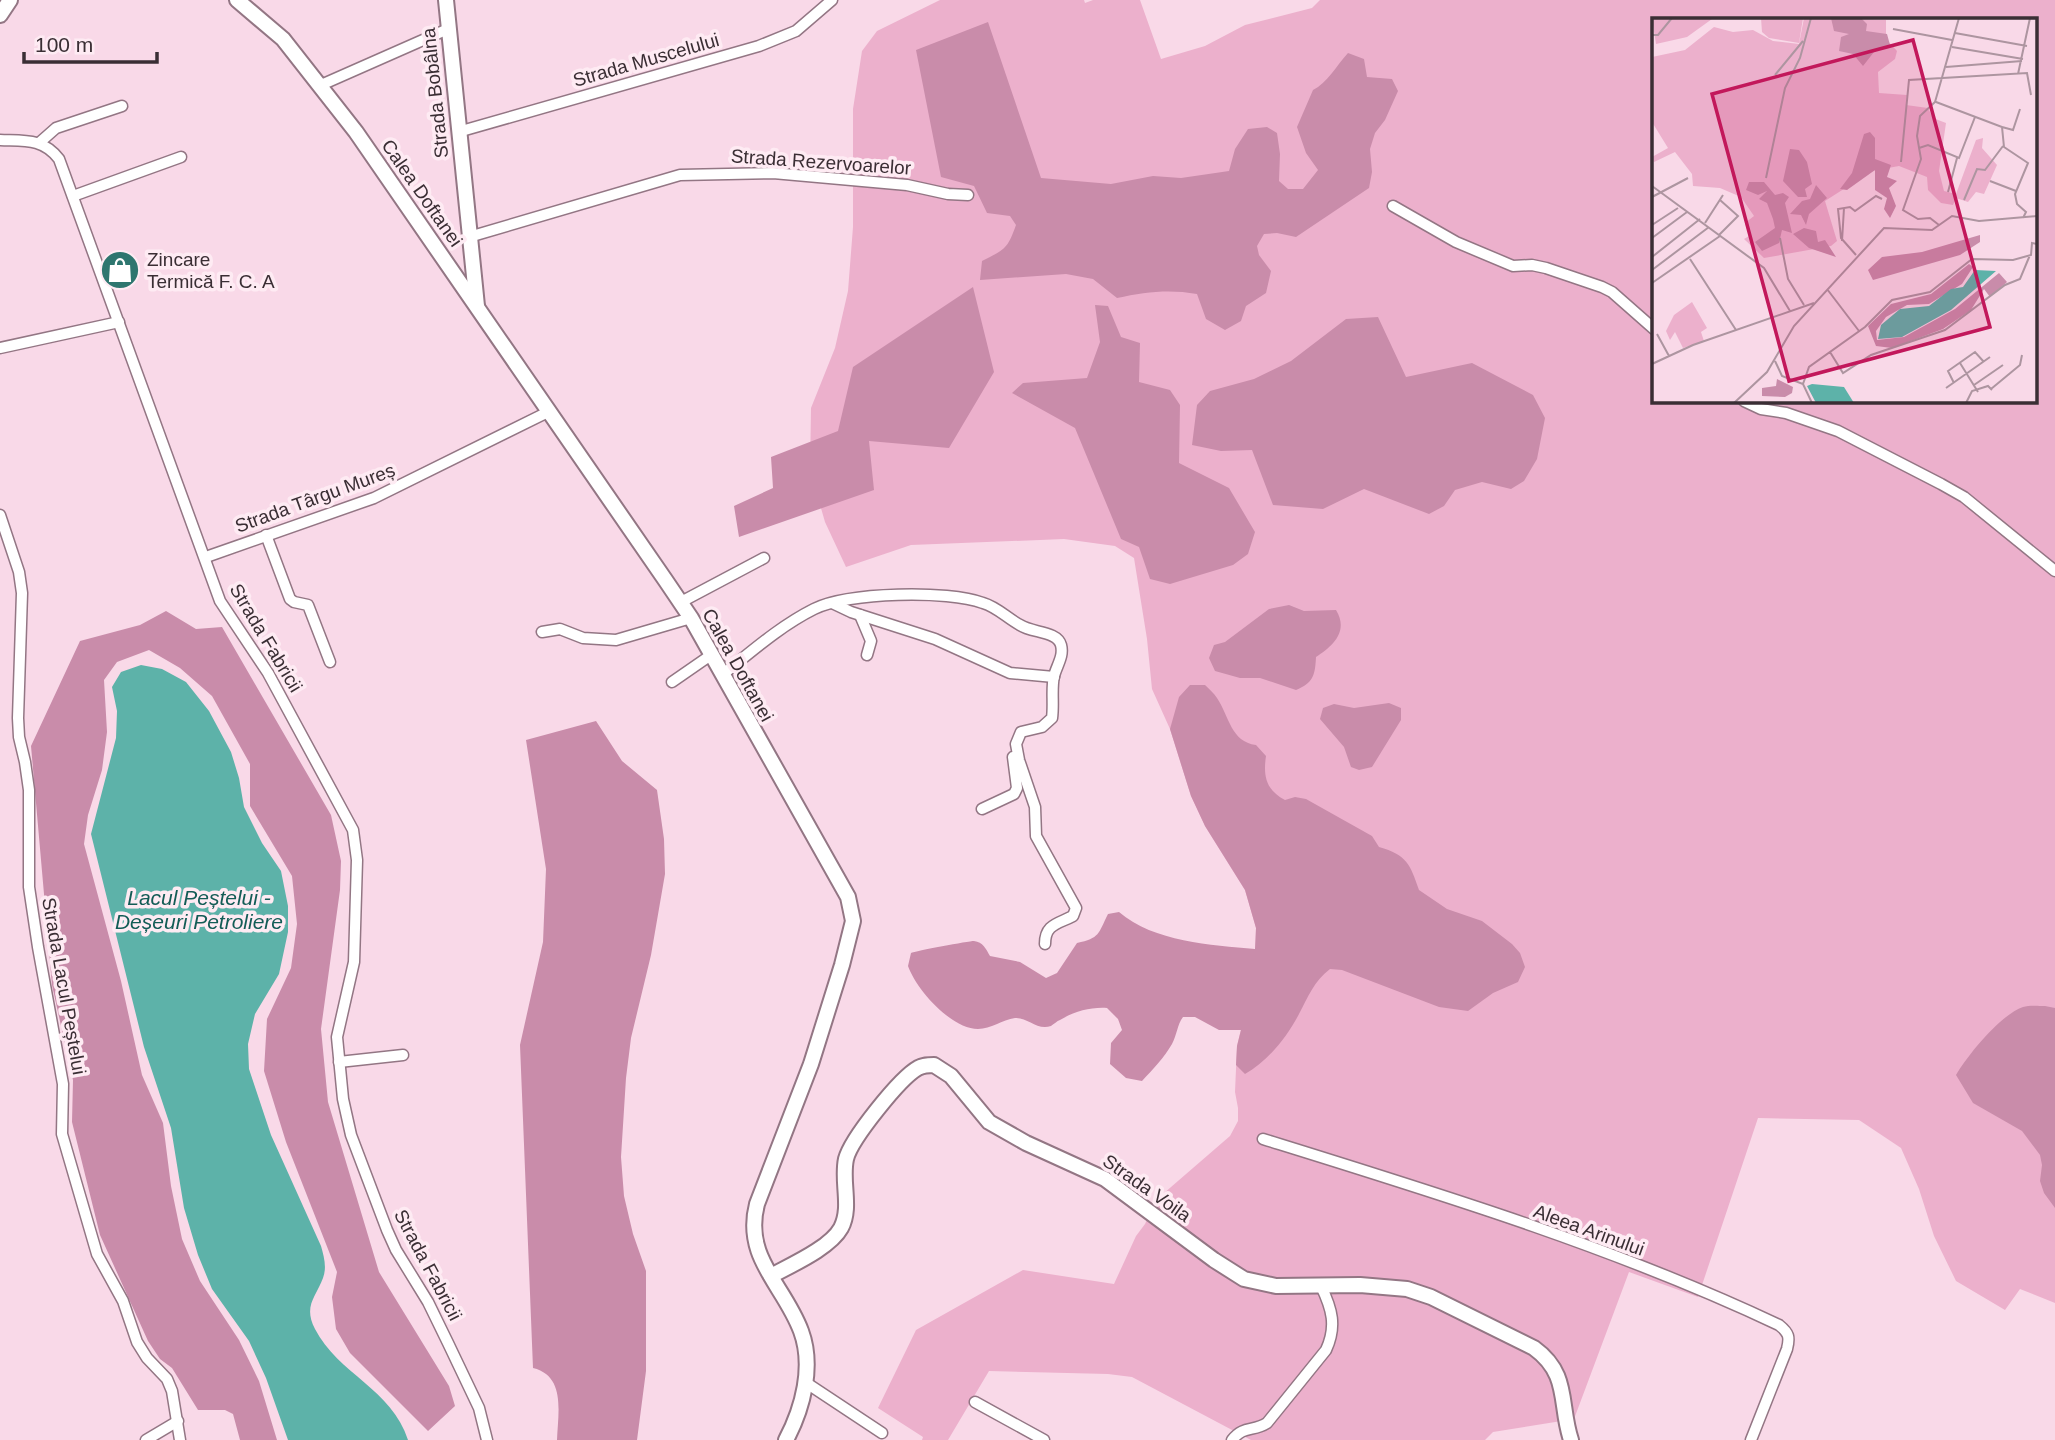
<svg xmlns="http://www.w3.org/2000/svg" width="2055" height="1440" viewBox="0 0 2055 1440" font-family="Arial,sans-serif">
	<rect width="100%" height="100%" fill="#f9d9e8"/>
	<!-- green -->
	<path fill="#ecb0cc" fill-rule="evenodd" d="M940,0H1084L1085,3L1093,0H1140L1161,59L1205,46L1245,25L1312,8L1320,0H2055V1303L2020,1289L2005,1310L1956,1281L1934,1236L1919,1189L1901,1148L1859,1120L1758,1118L1698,1297L1629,1272L1574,1419L1493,1432L1485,1440H1251L1132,1377L1108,1374L989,1371L948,1440H922L923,1437L878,1408L916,1330L1023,1270L1114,1284L1136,1236L1145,1224L1156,1200L1230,1136L1238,1121V1108L1235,1092L1237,1046L1255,971L1256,928L1245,890L1205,826L1191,796L1170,729L1152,689L1147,639L1134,558L1115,546L1064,539L911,545L846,567L825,522L810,470L811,408L835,348L848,291L853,227V109L862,51L877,31ZM1654,19H2036V401H1654Z"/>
	<!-- forest -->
	<g fill="#c98caa">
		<path d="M988,22L1041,178L1111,184L1153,176L1181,178L1229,171L1235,149L1248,129L1267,127L1277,133L1280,154L1279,181L1288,189H1303L1318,170L1306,153L1297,127L1313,90C1327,83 1337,65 1348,53L1364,59L1367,77L1392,79L1398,91L1385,120L1375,133L1370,149L1372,172L1369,188L1296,237L1277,233L1264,234L1257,246L1259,255L1271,271L1266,293L1246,306L1241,321L1225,330L1206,319L1197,294C1169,289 1145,292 1117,298L1093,279L1066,274L980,280L982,261C1005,249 1007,250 1016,225L1010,216L987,213L974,186L941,177L916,50Z"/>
		<polygon points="973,287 994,372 949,448 869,441 874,490 739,537 734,506 773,488 771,457 838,431 853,367"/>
		<polygon points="1095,305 1108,306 1121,337 1140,343 1139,382 1170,390 1180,405 1179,463 1229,488 1255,532 1248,554 1233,565 1170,584 1150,579 1139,547 1121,539 1075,428 1012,393 1023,383 1087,378 1100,342"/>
		<polygon points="1378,317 1406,377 1472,363 1533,395 1545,418 1537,459 1524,481 1511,489 1482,482 1455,490 1444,506 1429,514 1364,489 1323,509 1273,505 1252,450 1221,451 1192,445 1197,405 1210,391 1254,379 1291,361 1346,319"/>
		<path d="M1289,605L1304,611L1336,610C1349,631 1333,646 1316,657C1315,676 1313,683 1296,690L1260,678H1240L1215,671L1209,658L1214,645L1225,642L1269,609Z"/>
		<polygon points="166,611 196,629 222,627 331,815 341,861 340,890 321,1029 328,1102 379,1272 449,1386 455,1406 428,1431 350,1353 336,1329 332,1297 337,1272 286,1142 264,1071 267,1019 291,968 297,924 292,876 250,806 250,764 212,696 180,668 149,650 117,662 104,680 107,732 102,770 88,815 84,844 121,981 142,1075 163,1123 171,1186 182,1239 200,1281 239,1340 259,1381 277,1440 240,1440 233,1414 225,1410 198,1410 172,1368 160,1359 148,1341 100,1235 72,1122 73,1080 52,985 31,746 80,641 140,625"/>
		<path d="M1190,685H1205C1209,689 1214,693 1217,698C1229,716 1231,742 1256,745L1266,756C1263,776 1266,790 1285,800L1295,797L1306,799L1372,836L1379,847C1407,855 1410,864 1419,890L1447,909L1482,921L1512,944L1520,953L1525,967L1518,982L1493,993L1468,1011L1439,1007L1342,970L1330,969C1314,981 1308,997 1299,1014C1287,1037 1268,1061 1245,1074L1236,1065L1237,1046L1241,1030H1219L1195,1017H1183C1177,1025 1177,1035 1172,1044C1164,1058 1153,1069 1142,1081L1126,1078L1110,1064L1111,1043L1122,1030L1118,1019L1107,1008C1091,1007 1075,1011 1060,1020C1057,1021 1054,1024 1051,1026C1037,1031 1028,1017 1015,1018C1002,1020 991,1029 978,1029C951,1029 916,989 908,966L911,953C915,951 969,941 974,941C983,942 986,949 990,956L1020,962L1046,978L1057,973L1077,943C1100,938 1098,934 1108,914L1119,912C1154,942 1211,945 1255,949L1256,928L1245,890L1205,826L1191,796L1170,729L1179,697Z"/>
		<polygon points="1389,703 1401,708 1401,720 1372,767 1359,770 1351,767 1344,747 1320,719 1323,708 1334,704 1354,708"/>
		<path d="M596,721L622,761L657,790L664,839L665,874L651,955L631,1038L626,1078L621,1157L624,1196L633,1234L646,1271V1371L637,1440H557C558,1413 566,1376 533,1368L520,1045L543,942L546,869L526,740Z"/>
		<path d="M2045,1006L2055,1008V1208L2044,1193L2040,1181L2042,1165L2040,1155L2022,1131L1973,1103L1956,1075C1968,1055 2000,1015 2023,1007C2029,1005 2039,1006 2045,1006Z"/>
	</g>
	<!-- water -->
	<path fill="#5db2a9" d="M141,665L162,669L186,682L209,711L231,752L239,778L244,807L262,843L281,871L288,906V932L279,974L255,1014L248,1044L249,1069L271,1135L321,1246C324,1257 327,1267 323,1278C316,1297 303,1306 315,1329C338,1374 392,1389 408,1440H288L266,1378L249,1341L212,1289L198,1255L184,1208L171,1128L144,1047L91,834L116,738L117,711L112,687L121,672Z"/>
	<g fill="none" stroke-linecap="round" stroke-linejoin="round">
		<!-- minor casing -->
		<g stroke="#937684" stroke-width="13">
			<g id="minor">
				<polyline points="321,85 448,29"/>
				<polyline points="458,132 759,46 796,31 832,0"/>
				<path d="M0,140C24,141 43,138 59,159L220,601L268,673L353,830L357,860L354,962L337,1037L343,1099L351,1135L387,1230L396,1250L428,1302L448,1343L479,1408L487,1440"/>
				<polyline points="39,143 56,128 122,106"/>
				<polyline points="73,196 181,157"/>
				<polyline points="1393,206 1456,242 1513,266 1532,265 1546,268 1602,287 1612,292 1654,329"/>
				<polyline points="469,237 680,175 773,173 907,185 948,194 968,195"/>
				<polyline points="0,348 119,322"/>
				<polyline points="1744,401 1761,409 1786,413 1838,431 1941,484 1964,497 2055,571"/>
				<polyline points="0,515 19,572 22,593 18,718 19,737 25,762 29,790 29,887 38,947 63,1084 62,1134 97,1254 123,1301 137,1342 147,1358 167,1379 172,1391 180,1440"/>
				<polyline points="266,535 290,599 294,602 308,605 330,662"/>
				<polyline points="206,557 374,498 548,412"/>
				<polyline points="681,602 764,558"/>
				<polyline points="832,603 851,612 935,639 1010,673 1054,677"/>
				<polyline points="860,615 871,641 867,655"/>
				<polyline points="542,632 560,629 583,638 616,640 691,618"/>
				<path d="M722,675C751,652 780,626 814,609C848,592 948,590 983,603C997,607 1007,618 1020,625C1032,633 1057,631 1061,645C1064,656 1057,665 1054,676C1051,689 1054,704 1052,718L1042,727L1021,732L1016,744L1019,760L1035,807L1036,836L1076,908L1073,916C1058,924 1045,924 1045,944"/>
				<polyline points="672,682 711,655"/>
				<polyline points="982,809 1014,794 1017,788 1013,757"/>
				<polyline points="339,1062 403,1055"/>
				<path d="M1263,1139C1437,1193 1614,1247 1779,1325C1789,1333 1790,1337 1787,1349L1751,1440"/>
				<polyline points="805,1382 882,1433"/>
				<polyline points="975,1402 1044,1440"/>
				<polyline points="146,1440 178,1421"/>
				<path d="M1232,1440C1244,1425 1253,1432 1267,1423L1326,1350C1337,1326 1332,1309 1321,1286"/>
			</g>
		</g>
		<!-- secondary casing -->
		<g stroke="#937684" stroke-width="18">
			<g id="secondary">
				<path d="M237,0L283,39L356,132L666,581L691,618L848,897L853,921L842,965L811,1064L757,1204C743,1258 784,1285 801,1331C814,1366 803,1408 786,1440"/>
				<polyline points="446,0 477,306"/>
				<polyline points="0,15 10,0"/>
				<path d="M771,1276C791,1265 830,1248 841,1228C852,1207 841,1182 846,1159C851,1139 900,1078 918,1068C923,1065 928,1065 934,1065L951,1076L989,1122L1026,1143L1105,1179L1214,1260L1244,1279L1276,1286L1360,1285L1407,1289L1431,1297L1534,1348C1570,1374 1559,1404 1571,1440"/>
			</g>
		</g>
		<!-- minor -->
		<use href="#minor" stroke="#fff" stroke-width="10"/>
		<!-- secondary -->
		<use href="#secondary" stroke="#fff" stroke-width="14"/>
	</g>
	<!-- icons -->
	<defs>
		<g id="shop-disc" transform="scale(2.0125)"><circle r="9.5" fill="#2e766f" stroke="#feebf3"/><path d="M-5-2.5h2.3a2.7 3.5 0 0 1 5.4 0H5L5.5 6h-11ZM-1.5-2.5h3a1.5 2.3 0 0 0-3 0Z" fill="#fff"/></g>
	</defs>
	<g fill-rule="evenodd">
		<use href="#shop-disc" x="120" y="270"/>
	</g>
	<g text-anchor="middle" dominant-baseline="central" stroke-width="7" stroke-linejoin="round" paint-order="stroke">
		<!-- street labels -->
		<g font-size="19" fill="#3a2e34" stroke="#feebf3">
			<text transform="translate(646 60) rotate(-16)">Strada Muscelului</text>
			<text transform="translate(435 93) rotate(-96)">Strada Bobâlna</text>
			<text transform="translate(821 162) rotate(4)">Strada Rezervoarelor</text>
			<text transform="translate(422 193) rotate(55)">Calea Doftanei</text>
			<text transform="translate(315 498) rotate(-20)">Strada Târgu Mureș</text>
			<text transform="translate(266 638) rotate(59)">Strada Fabricii</text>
			<text transform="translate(738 665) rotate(61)">Calea Doftanei</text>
			<text transform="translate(64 986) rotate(80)">Strada Lacul Peștelui</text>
			<text transform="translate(1147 1188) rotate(35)">Strada Voila</text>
			<text transform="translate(1589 1230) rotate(20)">Aleea Arinului</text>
			<text transform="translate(428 1265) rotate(62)">Strada Fabricii</text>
		</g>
		<!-- poi labels -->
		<g font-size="19" fill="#3a2e34" stroke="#feebf3" text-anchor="start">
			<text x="147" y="259">Zincare<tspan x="147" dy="22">Termică F. C. A</tspan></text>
		</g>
		<!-- water labels -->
		<g font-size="21" font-style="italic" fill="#135c56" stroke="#feebf3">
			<text x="199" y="897">Lacul Peștelui -<tspan x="199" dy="24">Deșeuri Petroliere</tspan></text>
		</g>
	</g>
	<!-- overview -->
	<g transform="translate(1652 18)">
		<rect width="385" height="385" fill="#f9d9e8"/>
		<path d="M0,0H81L60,1L35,19L4,26ZM109,0H151L147,25L117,20L110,14ZM152,0L234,2V21L245,33L243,41L226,54L227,75L255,77L254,87L276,90L281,100L294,105L287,153L292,173L304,176L324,122L331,120L330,130L345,147L332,176L324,174L316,184L304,180L301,187L289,185L276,172L275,159L247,148L220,153L173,183L185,223L179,228L112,240L92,221L97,218L93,205L102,198L89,179L68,170L41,168L40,156L23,134L2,144L0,139L16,130L0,104V39L33,32L62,9L81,14L101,12L121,23L147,26ZM40,284L55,310L49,314L52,323L31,330L23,314L18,322L14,313L22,297Z" fill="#ecb0cc"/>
		<path d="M179,0H209L215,6L214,13L235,16L238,27L222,34L211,48L201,36L187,33L189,19L197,16L182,13ZM218,114L223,120V141L239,147L235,159L245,163L237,170L244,188L238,200L232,191L235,180L223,172V152L195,172L188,171L200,155L212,116ZM138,131L147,132L155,144L160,166L153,171L155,179H146L131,163ZM97,164H112L123,177L131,175L137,179L133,185L140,215L130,212L127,225L110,233L103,224L123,210L121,201L115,185L107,181L115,173L106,177L94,172ZM164,167L175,180L157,196L154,207L149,197L138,196L150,183L158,181ZM152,210L164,213L166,224L173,222L184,239L157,230L141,216ZM328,217V224L308,237L221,262L216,252L230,239L270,234ZM317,246L321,249L310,266L277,286L255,287L234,299L224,313L225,322L252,319L303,291L347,255L355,264L338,279L332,271L319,292L291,311L240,330L224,328L216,308L239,286L279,276ZM125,361L141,369L140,375L133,379L110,378V370L124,368Z" fill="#c98caa"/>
		<path d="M323,252L344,253L299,292L250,319L226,321L229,307L248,291L277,288L299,271L311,269ZM160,366L192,369L202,385H164L155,368Z" fill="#5db2a9"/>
		<path fill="none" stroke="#ad95a0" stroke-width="2" d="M241,11L300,22M303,15L375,28M0,17H6L20,0M300,29L371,41M294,49L370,43M366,56L378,0M123,57L151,23M284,84L350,109L352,129L376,145L363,176L365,186L374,194L371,200M350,109L361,112L368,91M267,130L276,127L307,140L323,99M249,144L257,62L375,55L379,77M114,160L133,70L148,40L159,0M338,163L364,173M0,168L112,250L138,293M296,174L305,140M0,179L36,160M312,182L325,151L333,152L351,128M53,205L71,177M0,207L26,190M287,207L278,200L266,201L251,192L269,141L265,118L268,98L283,84L307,0M67,217L86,198L68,182M0,220L35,194M128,220L136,261L152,287M190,223L192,190M204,237L189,220L186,191L198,189L203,193L224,178L230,181M0,239L48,201M38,241L84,312M0,252L57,209M0,265L68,218M175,271L207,313M5,316L17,338M178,334L191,355L219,337L293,312L353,267L368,261L378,237M123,343L130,358L151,366L160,385M308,345L326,374M0,346L41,327L162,285M302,365L296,353L323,334L332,344M151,366L157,349L213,309L240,282L278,274L320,241L361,242L379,237L380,225L385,226M322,367L351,347M294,370L338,339M339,371L368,347L370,337M82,385L115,354L142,308L232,210L280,212L300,198L327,203L385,198M314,385L320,373L336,368L340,372"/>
		<path fill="#c2185b" fill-opacity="0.15" stroke="#c2185b" stroke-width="3.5" d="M261,22L338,309L137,363L60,76Z"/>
		<rect width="385" height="385" fill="none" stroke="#3a2e34" stroke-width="3.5"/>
	</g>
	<!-- scale -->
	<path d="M24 52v10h133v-10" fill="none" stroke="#3a2e34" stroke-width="3.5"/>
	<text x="35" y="52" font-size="21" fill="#3a2e34" stroke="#feebf3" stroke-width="5" paint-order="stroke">100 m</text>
</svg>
